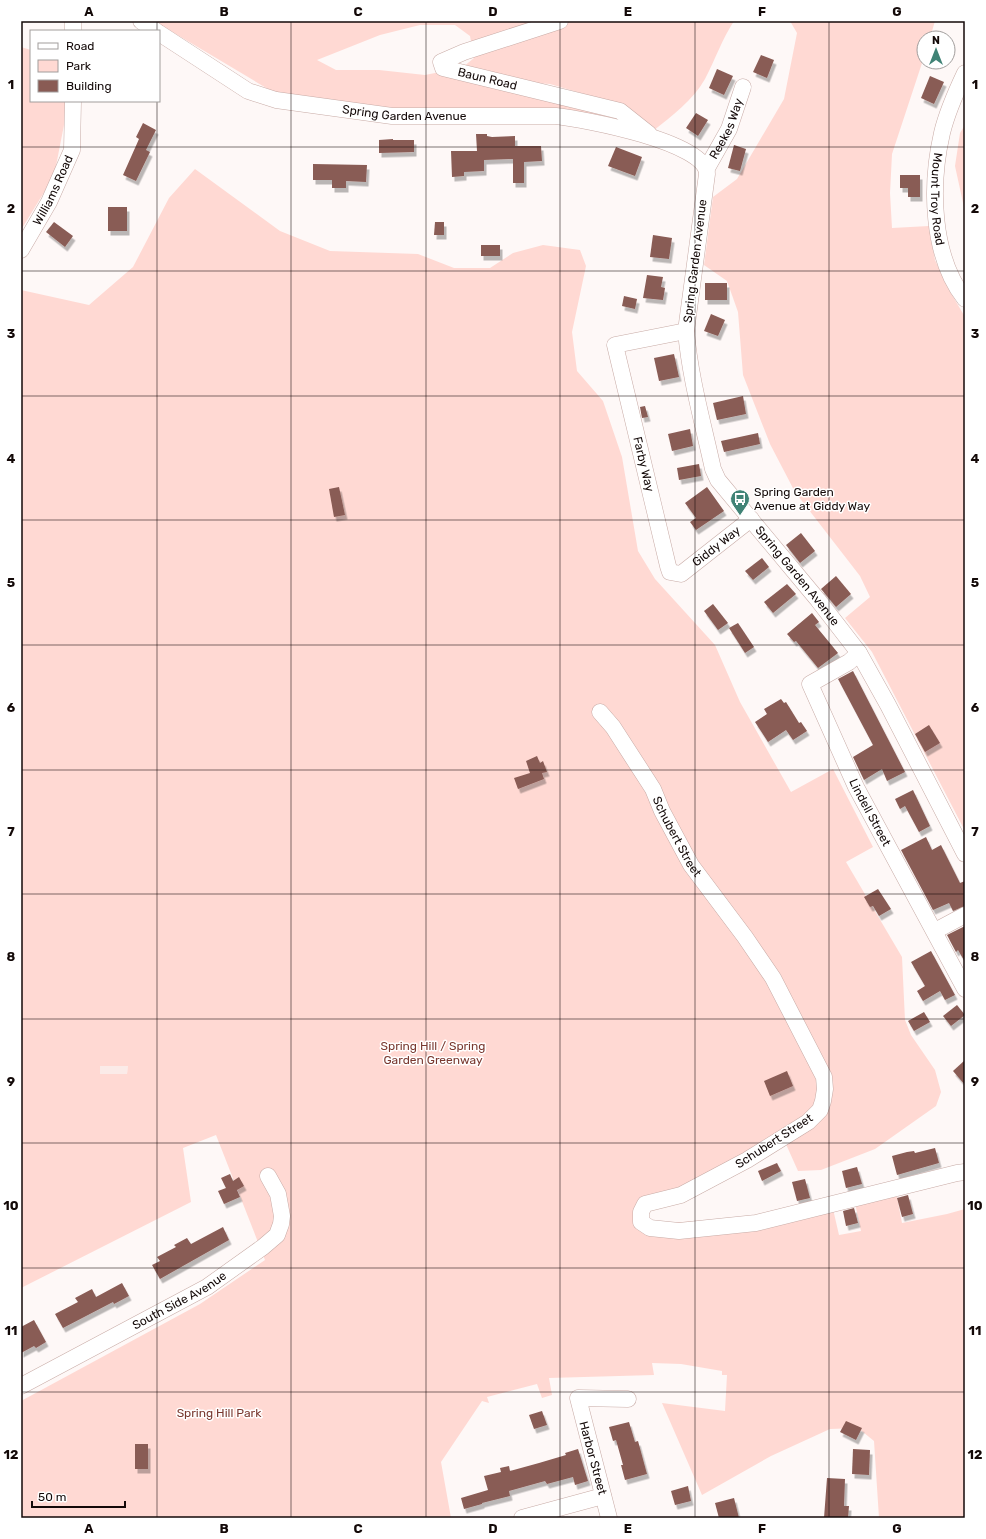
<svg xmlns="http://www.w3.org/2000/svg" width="986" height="1539" viewBox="0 0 986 1539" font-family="Rubik,sans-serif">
	<defs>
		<filter id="shadow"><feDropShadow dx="2.5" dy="4.5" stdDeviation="0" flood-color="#0004"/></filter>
	</defs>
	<rect width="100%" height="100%" fill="#fef8f7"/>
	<!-- built -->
	<polygon fill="#fbebe8" points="100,1066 128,1066 127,1075 99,1074"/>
	<!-- green -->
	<g fill="#ffd9d3" fill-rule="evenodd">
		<path d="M154,21H734C722,39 715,60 705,79C693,100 672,116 653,131L644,120L621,105L550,84L521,82L463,67L474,58L470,36L455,25H420L380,35L317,60L336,70H379L425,75L440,72L620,117L634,127L393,110L273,92Z"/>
		<polygon points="790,21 935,21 930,38 924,38 924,57 892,154 890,193 892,228 929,226 935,260 948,288 965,317 965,831 872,652 845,618 870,597 860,576 795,492 770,444 743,375 738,312 727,281 704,265 713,197 737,179 784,99 797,33"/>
		<polygon points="21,47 31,50 31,101 66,101 64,125 54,176 21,230"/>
		<polygon points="965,125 965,212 955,166 960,133"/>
		<path d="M195,169L280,231L330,251L418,254L454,268H490L513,253L543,245L580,250L586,266L572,332L577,371L603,401L622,457L638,551L655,579L715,645L740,702L791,792L833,769L873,847L846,862L902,957L905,1020L911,1035L935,1070L941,1092L936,1106L875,1149L821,1170L798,1171L785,1142L649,1207V1221L665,1223L753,1218L833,1209L839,1235L861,1231L855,1203L896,1192L902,1223L947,1214L965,1209V1518H879L874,1441L858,1428L830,1429L771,1456L702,1495L662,1403L725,1411L727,1375H722V1371L681,1364L652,1363L654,1375L549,1378L552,1395L542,1398L537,1384L487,1397L489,1403L482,1401L441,1462L451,1518H21V1401L200,1304L265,1260L216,1135L183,1148L191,1202L21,1288V290L89,305L133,267L169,198ZM100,1066H128L127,1074H100Z"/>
	</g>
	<!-- building -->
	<g fill="#895b54" filter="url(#shadow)">
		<polygon points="761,55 774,60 767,78 753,72"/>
		<polygon points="717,69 733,76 724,95 709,88"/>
		<polygon points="930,76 944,82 934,104 921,98"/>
		<polygon points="696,113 708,120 698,136 686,128"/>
		<polygon points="143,123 156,130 146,150 150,152 136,181 123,175 139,139 136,137"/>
		<polygon points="476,134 487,134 487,136 492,137 515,136 515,146 541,146 542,161 524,162 524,183 513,183 513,159 484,160 484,171 464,172 464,176 452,177 451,151 477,151"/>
		<polygon points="393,139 393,140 414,140 414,152 379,153 379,140"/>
		<polygon points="734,145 746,149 740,171 728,168"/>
		<polygon points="616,147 642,157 635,176 608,166"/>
		<polygon points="313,164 367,165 366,182 346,181 346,188 332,188 332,180 313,180"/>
		<polygon points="900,175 920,175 920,197 908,197 908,188 900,188"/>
		<rect x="108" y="207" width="19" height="24"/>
		<polygon points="54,222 73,236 65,247 46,232"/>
		<polygon points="435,222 444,222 444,235 434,235"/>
		<polygon points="653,235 672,238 669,259 650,257"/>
		<rect x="481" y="245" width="19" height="11"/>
		<polygon points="647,275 663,277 661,287 665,288 663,300 643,298"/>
		<rect x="705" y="283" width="22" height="17"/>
		<polygon points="624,296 637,299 635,309 622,306"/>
		<polygon points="711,314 725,320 718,336 704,331"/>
		<polygon points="674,354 679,377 659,381 654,358"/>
		<polygon points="743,396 746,414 717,420 713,403"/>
		<polygon points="645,406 648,417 642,418 640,407"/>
		<polygon points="690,429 693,446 672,451 668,434"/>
		<polygon points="758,433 760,444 724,452 721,441"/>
		<polygon points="699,464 701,476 679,480 677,468"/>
		<polygon points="339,487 345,515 334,517 329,489"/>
		<polygon points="707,487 724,511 696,530 690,522 696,518 685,503"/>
		<polygon points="801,533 815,551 800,563 786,545"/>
		<polygon points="762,558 769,567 753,580 745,571"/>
		<polygon points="836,576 851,594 836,607 821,589"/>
		<polygon points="787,584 796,594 773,613 764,602"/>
		<polygon points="713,604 728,623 718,630 704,611"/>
		<polygon points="812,613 819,622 815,625 838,653 818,668 796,641 794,642 787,634"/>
		<polygon points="738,623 754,647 745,653 729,628"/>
		<polygon points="853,671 905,772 887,781 882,769 864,780 853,757 873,745 838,679"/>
		<polygon points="781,699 784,703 786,702 799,723 801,722 807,731 793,740 786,730 768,742 755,722 767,714 764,709"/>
		<polygon points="929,725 940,743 925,752 915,734"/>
		<polygon points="537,756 540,763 543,761 547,772 542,773 544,779 518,789 514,778 530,773 526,761"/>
		<polygon points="913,790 930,826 919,832 905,806 900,809 895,799"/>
		<polygon points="926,837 932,850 941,845 960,883 965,881 965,906 953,911 949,903 933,910 901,850"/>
		<polygon points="878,889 891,909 879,916 873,906 870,907 864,897"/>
		<polygon points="965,926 965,962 958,950 956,952 947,935"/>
		<polygon points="931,951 955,995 945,1000 940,991 923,1001 917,991 925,986 911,962"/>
		<polygon points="957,1005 965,1015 951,1026 943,1016"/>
		<polygon points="924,1012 930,1022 914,1031 908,1021"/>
		<polygon points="965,1060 965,1085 953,1071"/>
		<polygon points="787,1071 793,1086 770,1096 764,1081"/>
		<polygon points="935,1148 939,1163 897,1175 892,1156 907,1152 914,1151 915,1153"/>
		<polygon points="777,1163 781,1171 762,1181 758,1171"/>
		<polygon points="857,1167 862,1184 846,1188 842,1171"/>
		<polygon points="230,1174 233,1181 239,1177 244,1186 237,1190 240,1197 224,1204 218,1191 226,1188 221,1178"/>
		<polygon points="805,1179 810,1198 797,1201 792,1182"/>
		<polygon points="908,1195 913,1214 902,1217 897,1198"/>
		<polygon points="854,1208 858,1223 846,1226 843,1211"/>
		<polygon points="223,1227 229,1240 160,1279 152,1265 160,1261 157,1257 176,1247 174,1245 187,1238 191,1244"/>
		<polygon points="122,1283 129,1296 114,1304 113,1302 63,1328 55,1314 78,1302 75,1298 92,1289 96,1297"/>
		<polygon points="34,1320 46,1342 36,1348 34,1346 21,1353 21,1327"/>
		<polygon points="542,1411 547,1425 534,1429 529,1415"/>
		<polygon points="846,1421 862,1428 856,1440 840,1432"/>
		<polygon points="629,1422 635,1442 638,1441 647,1474 625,1480 621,1465 623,1465 616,1440 613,1441 609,1427"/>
		<rect x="135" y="1444" width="13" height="25"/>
		<polygon points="578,1449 588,1481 575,1485 573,1477 547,1484 545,1481 509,1491 510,1496 482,1503 482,1504 464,1509 461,1498 488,1490 484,1476 501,1472 500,1468 509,1466 510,1471 539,1463 566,1455 565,1453"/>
		<polygon points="853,1449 870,1450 869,1475 852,1474"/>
		<polygon points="827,1478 845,1479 844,1506 849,1506 848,1518 824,1518"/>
		<polygon points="688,1486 691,1501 675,1505 671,1491"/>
		<polygon points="734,1498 739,1518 719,1518 715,1503"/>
	</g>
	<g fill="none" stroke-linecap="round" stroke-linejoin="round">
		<!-- minor casing -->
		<g stroke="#c8aba6" stroke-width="17">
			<g id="minor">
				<polyline points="73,21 73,31"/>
				<polyline points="141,21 156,31"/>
				<path id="s1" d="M560,21L464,52L441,62L443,68L620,111L649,134"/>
				<path id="s2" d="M159,33L248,91L276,100L392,116H556C583,119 707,142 707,174L686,331C690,378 703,423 713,469L718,480L818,600L859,653L888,705L965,854"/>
				<path id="s3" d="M965,73C956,92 947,112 942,133C930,185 931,256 965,299"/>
				<path id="s4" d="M707,168L729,129L743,87"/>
				<path id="s5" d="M21,250L49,202L72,150L73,101"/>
				<path id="s6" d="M686,331L615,345L668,566L670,572L681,574L751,519"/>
				<path id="s7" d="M859,653L849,662L810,684L856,787L965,989"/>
				<path id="s8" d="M600,712L613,727L653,789L662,811L691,865L745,937L773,978L824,1077L825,1089L823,1101L820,1110L808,1122L747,1160L681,1195L645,1204L641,1212V1222L650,1228L679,1231L756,1223L957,1173L965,1172"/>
				<polyline points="935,931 965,915"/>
				<path id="s9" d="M21,1386L207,1287L263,1247L277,1235L281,1224L282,1216L278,1194L268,1176"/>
				<polyline points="522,1518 603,1496"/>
				<polyline points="609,1518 578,1398 628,1399"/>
			</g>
		</g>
		<!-- minor -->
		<use href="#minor" stroke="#fff" stroke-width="16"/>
	</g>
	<!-- grid -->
	<path fill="none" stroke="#130908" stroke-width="1" stroke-opacity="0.55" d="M157,21V31M291,21V1518M426,21V1518M560,21V1518M695,21V1518M829,21V1518M157,101V1518M21,147H965M21,271H965M21,396H965M21,520H965M21,645H965M21,770H965M21,894H965M21,1019H965M21,1143H965M21,1268H965M21,1392H965"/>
	<!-- icons -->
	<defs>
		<g id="bus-pin" transform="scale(1)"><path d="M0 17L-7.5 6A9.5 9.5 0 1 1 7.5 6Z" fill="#408376" stroke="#fff"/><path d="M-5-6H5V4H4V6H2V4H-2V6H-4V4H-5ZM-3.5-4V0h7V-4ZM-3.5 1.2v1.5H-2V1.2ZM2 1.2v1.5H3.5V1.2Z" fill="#fff"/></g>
	</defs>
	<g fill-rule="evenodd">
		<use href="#bus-pin" x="740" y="499"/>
	</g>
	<g text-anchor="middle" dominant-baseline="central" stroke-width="3" stroke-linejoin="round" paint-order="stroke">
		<!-- street labels -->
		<g font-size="12" fill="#130908" stroke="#fff">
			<text stroke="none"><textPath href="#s1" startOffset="178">Baun Road</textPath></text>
			<text stroke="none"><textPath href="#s2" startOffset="265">Spring Garden Avenue</textPath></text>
			<text stroke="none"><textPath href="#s4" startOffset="44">Reekes Way</textPath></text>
			<text stroke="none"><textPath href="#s5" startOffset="68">Williams Road</textPath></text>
			<text stroke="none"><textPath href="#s3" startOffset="131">Mount Troy Road</textPath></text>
			<text transform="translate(695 261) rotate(-83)">Spring Garden Avenue</text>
			<text stroke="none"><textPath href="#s6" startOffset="195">Farby Way</textPath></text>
			<text stroke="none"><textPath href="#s6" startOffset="362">Giddy Way</textPath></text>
			<text stroke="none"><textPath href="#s2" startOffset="1020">Spring Garden Avenue</textPath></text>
			<text stroke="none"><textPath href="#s7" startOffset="200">Lindell Street</textPath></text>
			<text stroke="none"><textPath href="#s8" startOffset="147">Schubert Street</textPath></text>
			<text transform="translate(774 1141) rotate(-33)">Schubert Street</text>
			<text stroke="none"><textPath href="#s9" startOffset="180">South Side Avenue</textPath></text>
			<text transform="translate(593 1458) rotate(75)">Harbor Street</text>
		</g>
		<!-- poi labels -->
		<g font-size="12" fill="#130908" stroke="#fff" text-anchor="start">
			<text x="754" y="492">Spring Garden<tspan x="754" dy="14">Avenue at Giddy Way</tspan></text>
		</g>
		<!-- park labels -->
		<g font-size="12" fill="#79382f" stroke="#fff">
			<text x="433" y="1046">Spring Hill / Spring<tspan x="433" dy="14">Garden Greenway</tspan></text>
			<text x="219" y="1413">Spring Hill Park</text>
		</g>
	</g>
	<!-- border -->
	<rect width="986" height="1539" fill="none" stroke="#ffffff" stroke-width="44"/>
	<!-- legend -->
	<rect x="30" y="30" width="130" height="72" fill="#ffffff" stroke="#a19d9c"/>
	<rect x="38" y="43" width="20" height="6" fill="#ffffff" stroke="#a19d9c"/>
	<text x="66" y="50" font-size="12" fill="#130908">Road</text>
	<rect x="38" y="60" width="20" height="12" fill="#ffd9d3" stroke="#a19d9c"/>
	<text x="66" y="70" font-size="12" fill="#130908">Park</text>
	<rect x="38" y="80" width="20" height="12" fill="#895b54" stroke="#a19d9c"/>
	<text x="66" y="90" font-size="12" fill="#130908">Building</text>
	<!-- north arrow -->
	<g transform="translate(936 50)"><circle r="19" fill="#ffffff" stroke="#a19d9c"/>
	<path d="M0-3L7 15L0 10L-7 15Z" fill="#408376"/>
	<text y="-6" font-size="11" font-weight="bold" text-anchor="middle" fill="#130908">N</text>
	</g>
	<!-- scale -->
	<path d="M32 1501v6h93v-6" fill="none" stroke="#130908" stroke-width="2"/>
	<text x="38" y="1501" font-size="12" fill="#130908" stroke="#ffffff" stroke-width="3" paint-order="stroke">50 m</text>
	<rect x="22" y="22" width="942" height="1495" fill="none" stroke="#130908" stroke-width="1.5"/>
	<g font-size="13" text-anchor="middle" font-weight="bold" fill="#130908">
		<text x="89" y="16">A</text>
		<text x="224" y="16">B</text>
		<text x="358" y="16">C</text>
		<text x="493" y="16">D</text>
		<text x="628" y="16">E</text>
		<text x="762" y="16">F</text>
		<text x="897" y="16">G</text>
		<text x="11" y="89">1</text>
		<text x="975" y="89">1</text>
		<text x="11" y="213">2</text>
		<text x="975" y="213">2</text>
		<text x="11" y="338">3</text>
		<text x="975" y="338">3</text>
		<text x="11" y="463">4</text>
		<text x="975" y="463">4</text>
		<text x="11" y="587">5</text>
		<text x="975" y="587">5</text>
		<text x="11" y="712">6</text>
		<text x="975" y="712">6</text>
		<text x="11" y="836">7</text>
		<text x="975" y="836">7</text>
		<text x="11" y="961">8</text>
		<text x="975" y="961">8</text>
		<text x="11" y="1086">9</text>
		<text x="975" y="1086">9</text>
		<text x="11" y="1210">10</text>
		<text x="975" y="1210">10</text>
		<text x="11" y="1335">11</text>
		<text x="975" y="1335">11</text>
		<text x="11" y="1459">12</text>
		<text x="975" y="1459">12</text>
		<text x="89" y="1533">A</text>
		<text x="224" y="1533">B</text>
		<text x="358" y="1533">C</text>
		<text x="493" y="1533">D</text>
		<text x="628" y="1533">E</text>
		<text x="762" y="1533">F</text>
		<text x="897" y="1533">G</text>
	</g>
</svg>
